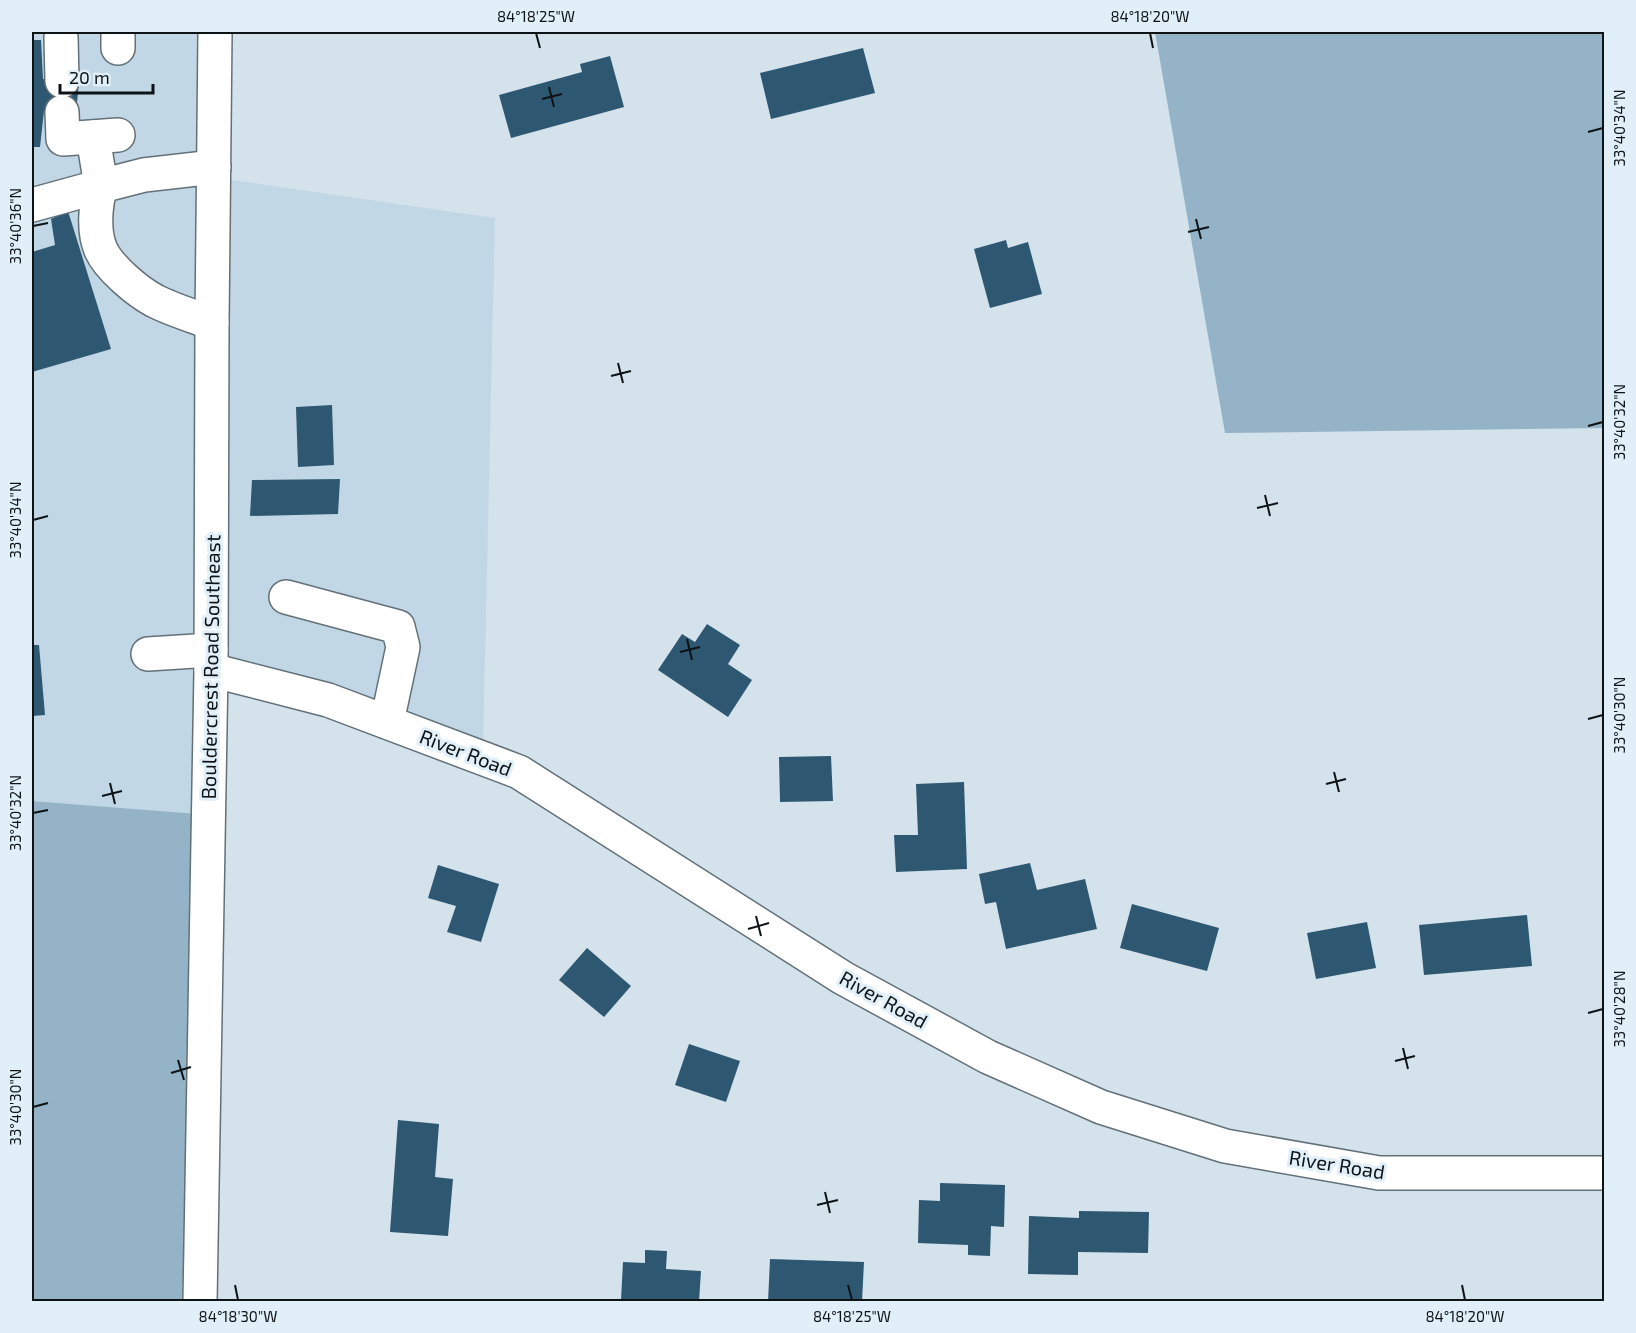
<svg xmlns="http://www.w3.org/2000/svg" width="1636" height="1333" viewBox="0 0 1636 1333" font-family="'Exo 2',sans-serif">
	<rect width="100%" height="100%" fill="#d4e2ec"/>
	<!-- built -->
	<polygon fill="#c2d7e6" points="32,32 206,32 210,177 495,218 483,747 201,679 198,814 32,801"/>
	<!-- green -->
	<g fill="#94b3c7">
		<polygon points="1155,32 1604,32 1604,428 1225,433"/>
		<polygon points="32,801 198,814 190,1301 32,1301"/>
	</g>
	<!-- building -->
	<g fill="#2e5872">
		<polygon points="32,40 41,40 43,79 79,83 76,112 44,111 40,147 32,147"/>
		<polygon points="863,48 875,93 771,119 760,73"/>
		<polygon points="610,56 624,107 511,138 499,95 582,72 580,64"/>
		<polygon points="68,211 111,349 32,372 32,252 55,245 51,219"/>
		<polygon points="1006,240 1008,248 1028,242 1042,294 990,308 974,249"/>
		<polygon points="332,405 334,465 298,467 296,407"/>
		<polygon points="340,479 338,514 250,516 252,480"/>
		<polygon points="707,624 740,645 728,664 752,680 728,717 658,670 682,634 695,642"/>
		<polygon points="32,645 39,645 45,715 32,716"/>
		<polygon points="831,756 833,801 780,802 779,757"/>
		<polygon points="964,782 967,869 896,872 894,835 918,835 916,784"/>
		<polygon points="1030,863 1037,890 1085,879 1097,929 1006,949 996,902 985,904 979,874"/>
		<polygon points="438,865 499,884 481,942 447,932 456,906 428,898"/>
		<polygon points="1132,904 1219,928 1207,971 1120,948"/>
		<polygon points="1527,915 1532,966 1424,975 1419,925"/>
		<polygon points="1367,922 1376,968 1316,979 1307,933"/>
		<polygon points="587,948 631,986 604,1017 559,980"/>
		<polygon points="689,1044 740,1061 726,1102 675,1085"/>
		<polygon points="398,1120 439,1124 435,1177 453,1179 448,1236 390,1232"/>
		<polygon points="940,1183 1005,1185 1004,1227 991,1226 990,1256 968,1255 968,1245 918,1243 919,1200 940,1201"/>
		<polygon points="1079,1211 1149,1212 1148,1253 1078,1252 1078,1275 1028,1274 1029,1216 1079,1218"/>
		<polygon points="645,1250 667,1251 666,1269 701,1271 699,1302 621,1300 623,1262 645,1263"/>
		<polygon points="770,1259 864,1262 862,1302 768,1302"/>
	</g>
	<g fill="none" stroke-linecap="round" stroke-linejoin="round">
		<!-- minor casing -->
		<g stroke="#637078" stroke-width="36">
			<g id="minor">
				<polyline points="61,37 62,81"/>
				<polyline points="118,48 118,32"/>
				<polyline points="62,112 63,139 118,135"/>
				<polyline points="32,205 101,186 93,137"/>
				<path d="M212,323C193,316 173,310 155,301C138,292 109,268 101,250C93,232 95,205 101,186L144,175L214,167"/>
				<polyline points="286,597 398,627 403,647 387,722"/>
				<polyline points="148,654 211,650"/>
				<polyline points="211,670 328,700 519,772 843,978 988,1057 1101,1107 1225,1146 1379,1173 1604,1173"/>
				<polyline points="200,1302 211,670 212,323 215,32"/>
			</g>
		</g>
		<!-- minor -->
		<use href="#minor" stroke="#fff" stroke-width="33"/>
	</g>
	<!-- ticks -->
	<path fill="none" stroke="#0e1316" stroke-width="2" d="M536,33L540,48M1150,33L1153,48M549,87L554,107M542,99L562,94M1588,132L1603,128M1196,219L1201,239M33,226L48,223M1188,232L1209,227M618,363L623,383M611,376L631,371M1588,426L1603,422M1265,495L1270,516M1257,508L1278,503M33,520L48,516M687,639L692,660M680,652L700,647M1588,719L1603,715M1334,772L1339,792M110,783L115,804M1326,784L1346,779M102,796L122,791M33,813L48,810M756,916L761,936M748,929L769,923M1588,1013L1603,1009M1403,1048L1408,1069M178,1060L184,1080M1395,1061L1415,1056M171,1073L191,1067M33,1107L48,1103M825,1192L830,1213M817,1205L838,1200M235,1285L238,1300M848,1285L852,1300M1462,1285L1465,1300"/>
	<g text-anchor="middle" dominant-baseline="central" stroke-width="6" stroke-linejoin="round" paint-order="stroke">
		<!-- street labels -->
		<g font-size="20" fill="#0e1316" stroke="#e1eff9">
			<text transform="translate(210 667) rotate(-89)">Bouldercrest Road Southeast</text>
			<text transform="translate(466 752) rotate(21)">River Road</text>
			<text transform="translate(884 999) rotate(29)">River Road</text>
			<text transform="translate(1337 1164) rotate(9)">River Road</text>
		</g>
	</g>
	<!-- border -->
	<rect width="1636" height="1333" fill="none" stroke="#e1eff9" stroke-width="66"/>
	<!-- scale -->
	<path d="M60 84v9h93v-9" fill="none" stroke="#0e1316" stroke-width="3"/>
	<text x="69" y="84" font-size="18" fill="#0e1316" stroke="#e1eff9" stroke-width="4.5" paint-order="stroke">20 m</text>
	<rect x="33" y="33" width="1570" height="1267" fill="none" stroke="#0e1316" stroke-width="2"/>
	<g font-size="15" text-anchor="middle" fill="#0e1316">
		<text x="536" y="22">84°18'25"W</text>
		<text x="1150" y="22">84°18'20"W</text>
		<text transform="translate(1620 128) rotate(-90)" y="5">33°40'34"N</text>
		<text transform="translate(16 226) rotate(-90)" y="5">33°40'36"N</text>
		<text transform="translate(1620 422) rotate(-90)" y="5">33°40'32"N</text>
		<text transform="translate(16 520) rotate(-90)" y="5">33°40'34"N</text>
		<text transform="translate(1620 715) rotate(-90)" y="5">33°40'30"N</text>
		<text transform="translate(16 813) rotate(-90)" y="5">33°40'32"N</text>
		<text transform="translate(1620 1009) rotate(-90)" y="5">33°40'28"N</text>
		<text transform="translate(16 1107) rotate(-90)" y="5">33°40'30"N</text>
		<text x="238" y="1322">84°18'30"W</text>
		<text x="852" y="1322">84°18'25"W</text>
		<text x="1465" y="1322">84°18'20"W</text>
	</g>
</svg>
